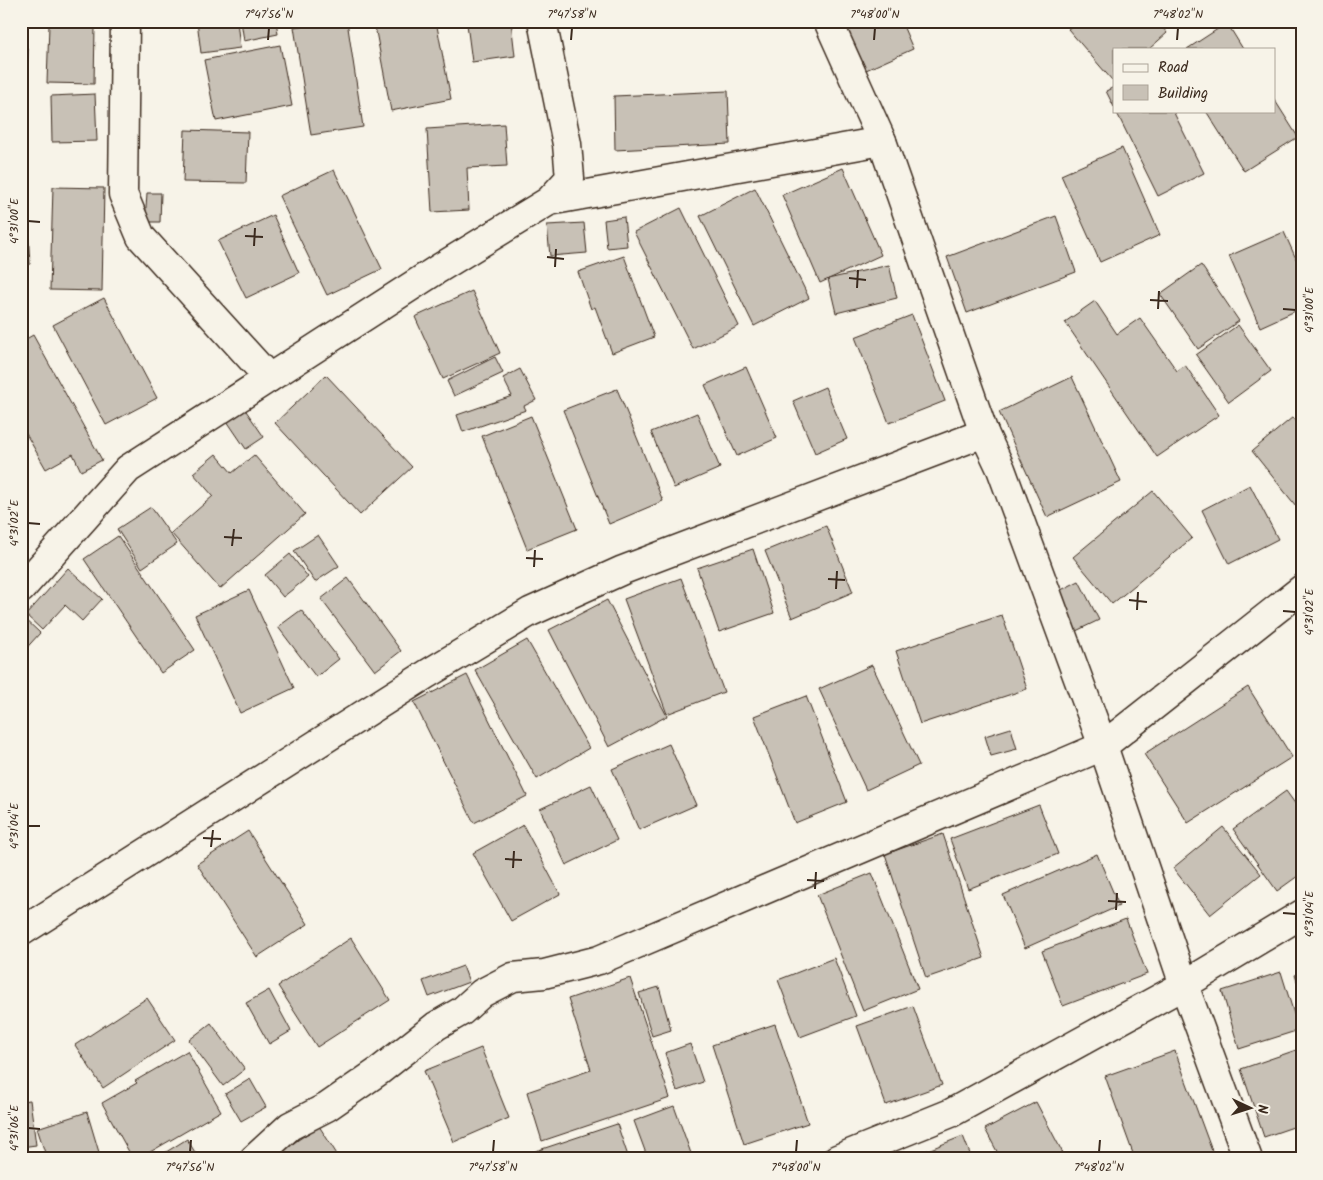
<svg xmlns="http://www.w3.org/2000/svg" width="1323" height="1180" viewBox="0 0 1323 1180" font-family="Kalam,sans-serif">
	<rect width="100%" height="100%" fill="#f7f3e8"/>
	<filter id="ink" filterUnits="userSpaceOnUse"><feTurbulence type="fractalNoise" baseFrequency=".02" numOctaves="2"/><feDisplacementMap in="SourceGraphic" scale="10" xChannelSelector="R" yChannelSelector="G"/><feConvolveMatrix kernelMatrix="1 2 1 2 8 2 1 2 1" color-interpolation-filters="sRGB"/></filter>
	<g filter="url(#ink)">
		<!-- building -->
		<g fill="#c8c1b6" stroke="#3b2a1e">
			<polygon points="197,21 237,21 240,48 201,53"/>
			<polygon points="241,21 276,21 278,34 244,41"/>
			<polygon points="331,21 347,21 363,127 311,135 294,27"/>
			<polygon points="374,21 436,21 451,99 391,111"/>
			<polygon points="486,21 511,21 515,56 472,62 467,24"/>
			<polygon points="844,21 901,21 913,49 866,70"/>
			<polygon points="1078,21 1157,21 1167,33 1149,49 1114,49 1114,78 1112,80 1068,29"/>
			<polygon points="1227,23 1243,49 1187,49"/>
			<polygon points="49,25 95,26 94,84 47,83"/>
			<polygon points="280,45 292,106 216,121 204,60"/>
			<polygon points="21,49 28,49 25,138 21,138"/>
			<polygon points="1114,87 1114,107 1106,91"/>
			<polygon points="728,91 730,144 615,150 614,96"/>
			<polygon points="95,94 97,141 52,142 51,96"/>
			<polygon points="1274,99 1298,137 1244,171 1206,111 1274,111"/>
			<polygon points="1116,111 1173,111 1204,173 1158,196"/>
			<polygon points="504,124 507,166 467,168 469,210 432,212 427,129"/>
			<polygon points="185,130 248,132 246,183 183,182"/>
			<polygon points="1122,148 1160,235 1100,262 1061,175"/>
			<polygon points="843,168 881,255 820,283 782,195"/>
			<polygon points="334,170 382,269 327,295 279,196"/>
			<polygon points="53,187 104,188 102,291 50,290"/>
			<polygon points="755,188 809,298 754,326 700,216"/>
			<polygon points="147,193 161,193 160,222 145,222"/>
			<polygon points="681,208 739,326 693,349 634,232"/>
			<polygon points="21,211 27,211 30,264 21,265"/>
			<polygon points="273,215 299,273 246,298 218,241"/>
			<polygon points="1056,216 1076,272 967,313 947,257"/>
			<polygon points="624,217 627,246 607,248 604,220"/>
			<polygon points="584,223 587,253 550,256 547,225"/>
			<polygon points="1284,232 1302,272 1302,308 1260,327 1229,256"/>
			<polygon points="624,256 654,337 612,353 595,307 591,309 578,272"/>
			<polygon points="889,265 897,298 836,313 828,279"/>
			<polygon points="1201,265 1239,321 1198,349 1160,294"/>
			<polygon points="472,291 500,353 443,379 415,317"/>
			<polygon points="104,298 157,398 106,425 53,325"/>
			<polygon points="1095,301 1117,334 1140,318 1177,371 1185,365 1219,415 1157,457 1065,322"/>
			<polygon points="912,315 945,401 889,423 855,337"/>
			<polygon points="1238,325 1271,371 1229,402 1196,355"/>
			<polygon points="33,335 102,460 81,471 73,454 46,469 21,425 21,342"/>
			<polygon points="495,357 503,373 454,396 447,381"/>
			<polygon points="746,367 777,438 737,456 705,385"/>
			<polygon points="520,369 536,400 524,406 526,410 463,432 457,415 512,396 503,378"/>
			<polygon points="326,375 412,467 360,515 275,423"/>
			<polygon points="1072,377 1121,482 1047,517 999,412"/>
			<polygon points="825,387 847,439 815,453 793,401"/>
			<polygon points="617,389 663,501 609,524 563,410"/>
			<polygon points="244,408 264,437 246,449 227,421"/>
			<polygon points="697,413 720,468 674,488 651,432"/>
			<polygon points="531,416 577,529 527,549 482,436"/>
			<polygon points="1293,417 1302,429 1302,501 1296,506 1252,451"/>
			<polygon points="216,454 232,473 254,455 305,514 220,589 171,533 213,496 193,473"/>
			<polygon points="1250,485 1278,539 1229,564 1202,510"/>
			<polygon points="1153,491 1192,538 1112,604 1073,557"/>
			<polygon points="151,507 177,544 142,568 117,529"/>
			<polygon points="826,526 853,592 792,618 765,551"/>
			<polygon points="318,535 339,566 315,582 294,551"/>
			<polygon points="118,536 195,650 161,673 84,559"/>
			<polygon points="753,549 774,613 719,632 697,568"/>
			<polygon points="290,554 308,577 283,597 265,575"/>
			<polygon points="68,568 102,599 82,621 65,605 42,630 26,615"/>
			<polygon points="348,578 401,651 375,671 321,599"/>
			<polygon points="681,578 724,692 667,714 624,599"/>
			<polygon points="1079,581 1099,620 1076,631 1057,592"/>
			<polygon points="249,590 294,688 240,713 195,615"/>
			<polygon points="607,600 667,716 609,747 549,630"/>
			<polygon points="301,610 339,659 316,677 278,627"/>
			<polygon points="21,615 40,633 21,654"/>
			<polygon points="1002,615 1027,689 920,724 896,651"/>
			<polygon points="527,640 589,748 537,779 475,670"/>
			<polygon points="872,665 919,765 866,790 819,689"/>
			<polygon points="467,675 527,796 474,823 414,702"/>
			<polygon points="1248,687 1292,757 1188,823 1144,754"/>
			<polygon points="806,696 847,802 795,823 754,716"/>
			<polygon points="1011,728 1017,749 991,756 985,736"/>
			<polygon points="669,744 696,805 639,830 612,769"/>
			<polygon points="591,785 617,840 566,865 540,809"/>
			<polygon points="1286,791 1302,813 1302,873 1277,891 1233,829"/>
			<polygon points="1039,805 1058,854 968,889 950,839"/>
			<polygon points="523,825 560,894 511,921 473,853"/>
			<polygon points="1223,827 1261,874 1210,915 1173,868"/>
			<polygon points="248,831 308,924 257,957 197,864"/>
			<polygon points="943,834 984,958 926,978 885,854"/>
			<polygon points="1097,854 1119,906 1025,948 1003,895"/>
			<polygon points="872,873 918,989 863,1011 817,895"/>
			<polygon points="1126,919 1147,974 1063,1006 1042,951"/>
			<polygon points="351,938 390,1000 317,1047 278,986"/>
			<polygon points="834,958 856,1016 800,1037 778,980"/>
			<polygon points="463,966 469,982 429,997 423,981"/>
			<polygon points="1281,972 1299,1030 1239,1049 1222,991"/>
			<polygon points="1302,973 1302,998 1295,975"/>
			<polygon points="630,978 670,1098 542,1141 527,1092 591,1070 568,999"/>
			<polygon points="659,987 671,1030 652,1036 639,993"/>
			<polygon points="269,990 291,1031 269,1044 246,1003"/>
			<polygon points="147,998 175,1040 103,1088 75,1045"/>
			<polygon points="913,1006 942,1085 886,1105 857,1026"/>
			<polygon points="211,1023 245,1069 223,1086 189,1040"/>
			<polygon points="775,1024 808,1123 744,1144 712,1045"/>
			<polygon points="690,1044 703,1082 677,1091 665,1053"/>
			<polygon points="481,1048 509,1118 454,1142 424,1071"/>
			<polygon points="1302,1048 1302,1124 1264,1137 1241,1069"/>
			<polygon points="187,1051 221,1111 138,1159 133,1159 102,1103 137,1083 135,1081"/>
			<polygon points="1175,1051 1215,1159 1135,1159 1105,1076"/>
			<polygon points="250,1079 266,1107 241,1121 225,1094"/>
			<polygon points="30,1100 36,1145 21,1147 21,1101"/>
			<polygon points="1036,1102 1066,1159 1001,1159 985,1129"/>
			<polygon points="674,1106 693,1159 648,1159 634,1121"/>
			<polygon points="87,1112 101,1159 47,1159 37,1128"/>
			<polygon points="617,1124 629,1159 529,1159 527,1154"/>
			<polygon points="319,1126 340,1159 271,1159 271,1158"/>
			<polygon points="963,1136 972,1159 908,1159 908,1158"/>
			<polygon points="187,1139 199,1159 155,1159"/>
		</g>
		<g fill="none" stroke-linecap="round" stroke-linejoin="round">
			<!-- minor casing -->
			<g stroke="#3b2a1e" stroke-width="31">
				<g id="minor">
					<polyline points="125,21 123,194 141,237 269,378"/>
					<polyline points="828,21 882,141 984,433 1001,469 1103,746 1184,985 1248,1159"/>
					<polyline points="549,201 882,141"/>
					<polyline points="21,589 128,469 438,269 549,201 570,178 567,144 542,21"/>
					<polyline points="21,932 427,674 530,612 623,570 984,433"/>
					<polyline points="254,1159 290,1126 327,1107 379,1071 436,1026 462,1011 482,993 513,977 544,974 599,960 1103,746 1302,589"/>
					<polyline points="837,1159 951,1113 1184,985 1302,914"/>
				</g>
			</g>
			<!-- minor -->
			<use href="#minor" stroke="#f7f3e8" stroke-width="28"/>
		</g>
	</g>
	<!-- ticks -->
	<path fill="none" stroke="#3b2a1e" stroke-width="2" d="M268,40L269,28M571,40L572,28M874,40L875,28M1177,40L1178,28M28,221L40,222M245,236L263,237M254,246L255,228M547,257L564,259M555,267L556,249M849,278L866,280M857,288L858,270M1150,300L1168,301M1158,309L1159,291M1283,309L1296,310M28,523L40,524M224,537L242,538M232,546L234,529M526,558L543,559M534,567L535,550M828,579L845,580M836,589L837,571M1129,600L1147,602M1137,610L1138,592M1283,611L1296,612M28,826H40M203,838L221,839M211,847L213,830M505,859L522,860M513,868L514,851M807,880L824,881M815,889L816,872M1108,901L1126,902M1116,910L1117,893M1283,913L1296,914M28,1128L40,1129M190,1152L191,1140M493,1152L494,1140M796,1152L797,1140M1099,1152L1100,1140"/>
	<!-- margin -->
	<rect width="1323" height="1180" fill="none" stroke="#f7f3e8" stroke-width="55"/>
	<!-- legend -->
	<rect x="1113" y="48" width="162" height="65" fill="#f7f3e8" stroke="#aca397"/>
	<rect x="1123" y="64" width="25" height="8" fill="#f7f3e8" stroke="#aca397"/>
	<text x="1158" y="72" font-size="15" fill="#3b2a1e">Road</text>
	<rect x="1123" y="85" width="25" height="15" fill="#c8c1b6" stroke="#aca397"/>
	<text x="1158" y="98" font-size="15" fill="#3b2a1e">Building</text>
	<!-- north arrow -->
	<g transform="translate(1250 1108) rotate(94)" stroke="#f7f3e8" stroke-width="4" paint-order="stroke">
	<path d="M0-4L9 19L0 12L-9 19Z" fill="#3b2a1e"/>
	<text y="-8" font-size="14" font-weight="bold" text-anchor="middle" fill="#3b2a1e">N</text>
	</g>
	<rect x="28" y="28" width="1268" height="1124" fill="none" stroke="#3b2a1e" stroke-width="2"/>
	<g font-size="12" text-anchor="middle" fill="#3b2a1e">
		<text x="269" y="18">7°47'56"N</text>
		<text x="572" y="18">7°47'58"N</text>
		<text x="875" y="18">7°48'00"N</text>
		<text x="1178" y="18">7°48'02"N</text>
		<text transform="translate(14 221) rotate(-90)" y="4">4°31'00"E</text>
		<text transform="translate(1309 310) rotate(-90)" y="4">4°31'00"E</text>
		<text transform="translate(14 523) rotate(-90)" y="4">4°31'02"E</text>
		<text transform="translate(1309 612) rotate(-90)" y="4">4°31'02"E</text>
		<text transform="translate(14 826) rotate(-90)" y="4">4°31'04"E</text>
		<text transform="translate(1309 914) rotate(-90)" y="4">4°31'04"E</text>
		<text transform="translate(14 1128) rotate(-90)" y="4">4°31'06"E</text>
		<text x="190" y="1171">7°47'56"N</text>
		<text x="493" y="1171">7°47'58"N</text>
		<text x="796" y="1171">7°48'00"N</text>
		<text x="1099" y="1171">7°48'02"N</text>
	</g>
</svg>
